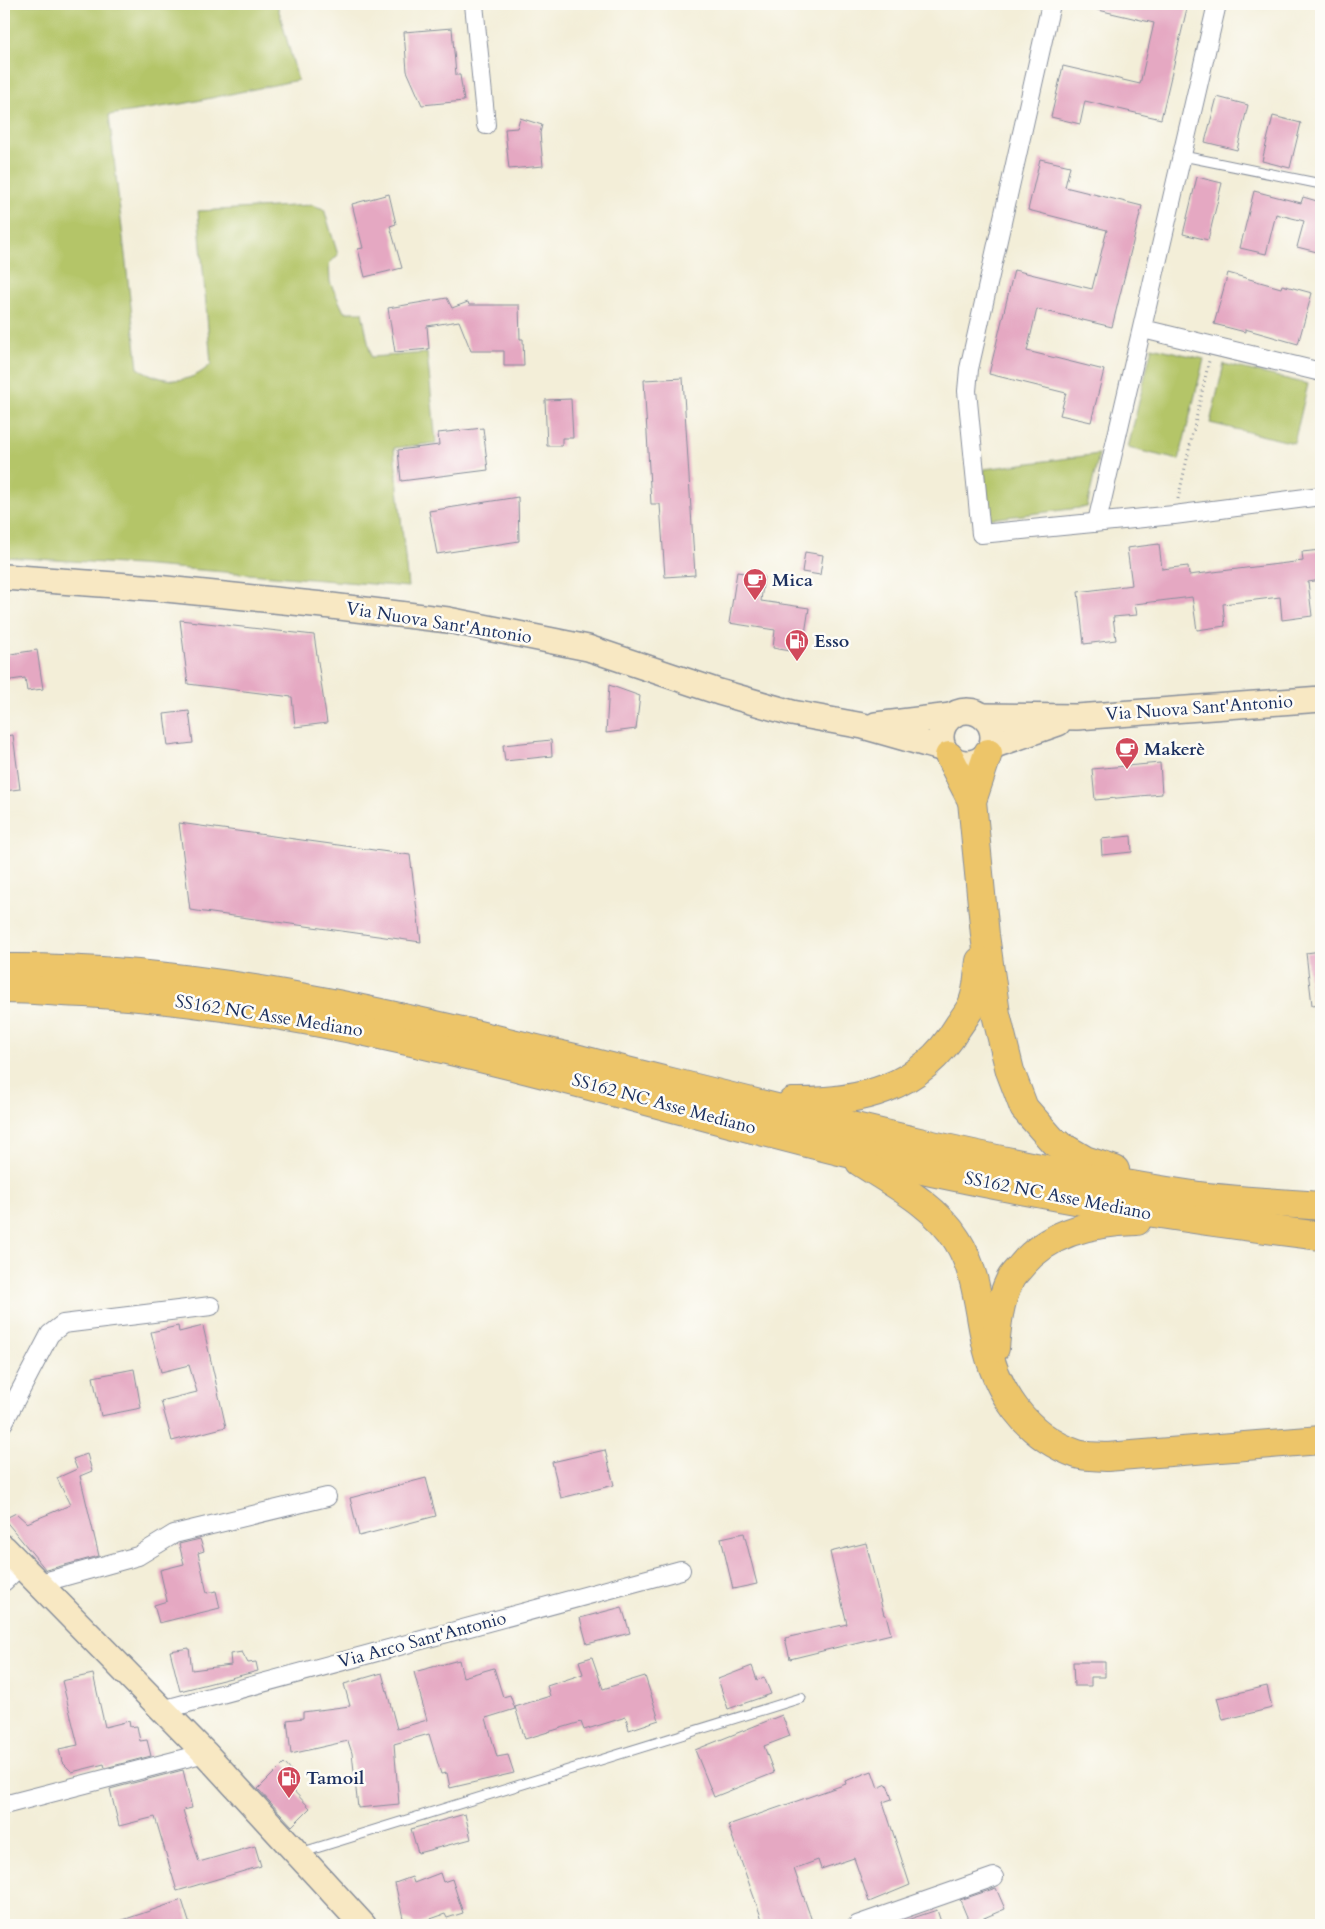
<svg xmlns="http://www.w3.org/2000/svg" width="1325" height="1929" viewBox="0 0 1325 1929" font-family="Cardo,serif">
	<rect width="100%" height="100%" fill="#fdfcf7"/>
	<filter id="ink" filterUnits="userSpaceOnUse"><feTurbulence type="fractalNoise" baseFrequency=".02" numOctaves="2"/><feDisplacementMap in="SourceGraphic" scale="10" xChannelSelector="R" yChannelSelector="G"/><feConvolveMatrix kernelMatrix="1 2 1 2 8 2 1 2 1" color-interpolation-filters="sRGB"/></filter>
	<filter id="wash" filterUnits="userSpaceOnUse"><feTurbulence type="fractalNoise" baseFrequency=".0096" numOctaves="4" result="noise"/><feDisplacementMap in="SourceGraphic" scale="20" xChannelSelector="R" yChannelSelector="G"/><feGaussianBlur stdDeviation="1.12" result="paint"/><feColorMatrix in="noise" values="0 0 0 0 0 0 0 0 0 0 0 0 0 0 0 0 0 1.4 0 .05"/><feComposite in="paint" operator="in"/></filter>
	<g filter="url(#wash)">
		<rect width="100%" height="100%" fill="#f3eed8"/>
		<!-- green -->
		<g fill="#b4c568" stroke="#687a63">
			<path d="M4,4H277L298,80L187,103L109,115L138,368C163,383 189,386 211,364L198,211L312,205L324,209L338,255L329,264L330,282L344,312H362L371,357L427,353L436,443L394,448L408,587L138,565L4,557Z"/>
			<polygon points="1152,347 1204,359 1179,460 1128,448"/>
			<polygon points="1224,364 1308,384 1294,443 1210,423"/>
			<polygon points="1099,454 1087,507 990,519 984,469"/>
		</g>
		<g id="blocks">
			<!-- building -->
			<g fill="#e5a8c2">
				<polygon points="1094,4 1188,4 1161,119 1085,101 1080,124 1051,117 1063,66 1140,84 1154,23 1094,9"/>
				<polygon points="452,28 456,75 460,75 464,101 422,105 407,71 404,32"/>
				<polygon points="1217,97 1248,105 1237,150 1205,142"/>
				<polygon points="1273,116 1301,123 1290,168 1262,161"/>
				<polygon points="520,118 542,125 540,133 543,166 509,169 505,129 517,128"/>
				<polygon points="1040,159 1070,166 1065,187 1142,206 1112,327 1037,309 1027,351 1104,370 1091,422 1060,415 1066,393 989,374 1014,270 1092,289 1107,230 1028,210"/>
				<polygon points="1197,177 1222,183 1208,240 1183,234"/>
				<polygon points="1254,191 1301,203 1303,197 1317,201 1316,205 1321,206 1321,253 1297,247 1304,221 1276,214 1266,254 1240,248"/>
				<polygon points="389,194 396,224 390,226 402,268 365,277 358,249 363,248 352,204"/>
				<polygon points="1228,273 1281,288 1282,285 1312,293 1298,344 1245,329 1245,332 1214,324"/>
				<polygon points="447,298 452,308 468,302 469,305 519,305 520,339 523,339 524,366 504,366 504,351 471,351 459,321 427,326 429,349 395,352 388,308"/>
				<polygon points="683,378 695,575 665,577 660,504 651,504 644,380"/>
				<polygon points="571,399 573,438 562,438 562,446 547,446 545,400"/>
				<polygon points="483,428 488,470 401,481 398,450 439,445 438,433"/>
				<polygon points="518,497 519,541 437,554 429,511"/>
				<polygon points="1159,544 1162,569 1188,566 1189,575 1303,561 1302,552 1321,550 1321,580 1308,582 1312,616 1282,620 1280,597 1223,604 1225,626 1197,630 1192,597 1135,604 1137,615 1113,617 1116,640 1084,644 1078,592 1132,585 1127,548"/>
				<polygon points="805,552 823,555 820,575 802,572"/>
				<polygon points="737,572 764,576 761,601 809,608 802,653 773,648 775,630 729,623"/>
				<polygon points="180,620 314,635 327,723 295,727 292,697 188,684"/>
				<polygon points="37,650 43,689 27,691 25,678 4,681 4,655"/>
				<polygon points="609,685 640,696 636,729 606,733"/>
				<polygon points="189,711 193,743 168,746 164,714"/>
				<polygon points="13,735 20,789 4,791 4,736"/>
				<polygon points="551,740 552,756 505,761 503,745"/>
				<polygon points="1160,763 1162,794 1095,800 1092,769"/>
				<polygon points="179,823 410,855 421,942 190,910"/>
				<polygon points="1131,836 1132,852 1102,855 1101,839"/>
				<polygon points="1321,951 1321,1004 1312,1005 1306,953"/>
				<polygon points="178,1326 179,1332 203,1326 226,1427 172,1441 161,1401 197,1392 189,1365 161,1372 151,1332"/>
				<polygon points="134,1369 141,1408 101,1416 93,1377"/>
				<polygon points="605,1450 614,1485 561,1498 552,1462"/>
				<polygon points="87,1454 92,1471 80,1476 99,1556 46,1570 4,1519 16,1513 27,1523 70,1505 57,1478 77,1469 73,1459"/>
				<polygon points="426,1478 436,1516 359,1536 350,1498"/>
				<polygon points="744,1533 757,1584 733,1589 721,1538"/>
				<polygon points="200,1539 204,1551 198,1553 207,1593 216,1591 220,1608 159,1623 154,1605 167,1601 160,1570 184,1564 179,1544"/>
				<polygon points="866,1543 884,1615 886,1615 891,1634 790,1659 785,1638 847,1624 830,1552"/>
				<polygon points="622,1607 630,1633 587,1644 580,1618"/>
				<polygon points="189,1648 192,1670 231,1665 230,1654 242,1652 248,1663 256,1662 258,1671 180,1691 170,1651"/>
				<polygon points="592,1657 603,1689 645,1676 659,1720 629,1730 626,1717 584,1730 581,1722 525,1739 515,1707 550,1696 547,1686 583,1674 579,1661"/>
				<polygon points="459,1660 463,1677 494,1668 503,1697 510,1695 515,1709 486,1718 497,1757 508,1755 514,1773 450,1788 447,1773 441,1774 429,1734 394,1744 399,1804 358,1808 352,1753 348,1741 291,1754 287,1720 303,1718 303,1712 350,1706 344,1684 382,1673 397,1729 427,1720 414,1672"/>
				<polygon points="1073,1662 1105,1662 1105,1677 1091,1677 1091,1686 1074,1686"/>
				<polygon points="752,1666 757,1680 764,1677 771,1694 728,1709 718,1679"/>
				<polygon points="93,1674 105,1727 129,1721 130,1727 137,1726 140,1741 147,1740 151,1756 105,1768 104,1764 72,1772 62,1762 59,1749 78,1745 62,1681"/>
				<polygon points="1267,1686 1272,1708 1223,1720 1217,1698"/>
				<polygon points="782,1715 790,1736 764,1746 774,1773 714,1797 695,1750"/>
				<polygon points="284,1763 298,1778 289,1786 310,1808 292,1826 258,1789"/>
				<polygon points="183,1770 192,1808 183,1810 199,1862 255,1846 261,1866 177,1891 155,1817 119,1826 110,1789"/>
				<polygon points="872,1771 878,1788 887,1784 892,1799 883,1802 910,1885 869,1902 854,1858 821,1869 818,1860 794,1869 812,1921 800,1925 764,1925 728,1825 846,1784 845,1781"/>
				<polygon points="465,1814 471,1839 418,1853 411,1829"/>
				<polygon points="440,1873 443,1882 452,1879 463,1913 447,1918 445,1914 416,1924 403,1918 395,1883 412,1877 414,1883"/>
				<polygon points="996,1888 1005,1909 970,1924 960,1900"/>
				<polygon points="182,1900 190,1925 115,1925 114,1923"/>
				<polygon points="937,1910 942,1925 899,1925 898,1923"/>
			</g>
		</g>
	</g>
	<g filter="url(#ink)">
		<use href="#blocks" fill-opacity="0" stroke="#878e9b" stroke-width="1"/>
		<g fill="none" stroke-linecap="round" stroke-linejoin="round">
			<!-- lane casing -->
			<g stroke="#878e9b" stroke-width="11">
				<g id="lane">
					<polyline points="1183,156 1321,184"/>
					<polyline points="300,1853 801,1698"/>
				</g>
			</g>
			<!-- street casing -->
			<g stroke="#878e9b" stroke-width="20">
				<g id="street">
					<polyline points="474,4 486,125"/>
					<polyline points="1051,4 969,369 967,391 981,534 1174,515 1321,496"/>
					<polyline points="1143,329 1321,372"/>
					<polyline points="1097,522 1217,4"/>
					<polyline points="4,1422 50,1334 63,1324 211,1306"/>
					<polyline points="4,1582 20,1566"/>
					<polyline points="37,1584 138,1556 174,1534 327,1497"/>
					<polyline points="162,1710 681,1570"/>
					<polyline points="4,1805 205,1753"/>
					<polyline points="857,1925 994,1877"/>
				</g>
			</g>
			<!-- secondary casing -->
			<g stroke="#878e9b" stroke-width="28">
				<g id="secondary">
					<polyline points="4,577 156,588 323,605 448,620 588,648 719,692 792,713 863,726 944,749"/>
					<circle cx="967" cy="737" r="26"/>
					<polyline points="983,716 1077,717 1321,699"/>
					<polyline points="876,725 951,716"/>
					<polyline points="992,746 1058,723"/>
					<polyline points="4,1548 205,1753 363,1925"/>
				</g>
			</g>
			<!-- highway casing -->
			<g stroke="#878e9b" stroke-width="30">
				<g id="highway">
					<polyline points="988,753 972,801 985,935 996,1014 1010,1071 1024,1108 1053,1141 1085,1160 1115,1170"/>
					<polyline points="949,756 972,801"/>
					<path d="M4,968C204,966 401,1016 595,1063C789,1111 982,1162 1180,1193C1226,1201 1275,1202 1321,1206"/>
					<path d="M4,989C31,989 58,992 85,993C346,1008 591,1090 843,1152C1001,1190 1160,1217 1321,1236"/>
					<path d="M792,1102C859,1103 920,1089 957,1028C962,1020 970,1011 973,1002C978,989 978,974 980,961"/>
					<path d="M860,1162C894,1184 935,1205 957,1240C976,1270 978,1304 985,1338C995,1390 1025,1436 1077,1454C1086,1457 1097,1456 1107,1457L1321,1440"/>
					<path d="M995,1348C997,1325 999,1302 1010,1280C1012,1275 1018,1270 1022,1265C1050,1231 1094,1222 1137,1221"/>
				</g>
			</g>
			<!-- path -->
			<polyline stroke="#878e9b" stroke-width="3" stroke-dasharray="1 4" stroke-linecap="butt" points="1178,499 1209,361"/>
			<!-- lane -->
			<use href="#lane" stroke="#fff" stroke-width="9"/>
			<!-- street -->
			<use href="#street" stroke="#fff" stroke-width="18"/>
			<!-- secondary -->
			<use href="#secondary" stroke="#f8e8c3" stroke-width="25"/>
			<!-- highway -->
			<use href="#highway" stroke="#edc569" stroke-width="28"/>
		</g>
	</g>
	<!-- icons -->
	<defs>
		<g id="cafe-pin" transform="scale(1.25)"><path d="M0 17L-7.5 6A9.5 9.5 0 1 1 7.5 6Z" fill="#d1495b" stroke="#fdfcf7"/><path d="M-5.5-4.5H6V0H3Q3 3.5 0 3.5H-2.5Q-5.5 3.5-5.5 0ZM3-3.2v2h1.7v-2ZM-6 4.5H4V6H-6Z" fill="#fff"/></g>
		<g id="fuel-pin" transform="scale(1.25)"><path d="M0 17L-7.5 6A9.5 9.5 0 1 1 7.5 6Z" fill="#d1495b" stroke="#fdfcf7"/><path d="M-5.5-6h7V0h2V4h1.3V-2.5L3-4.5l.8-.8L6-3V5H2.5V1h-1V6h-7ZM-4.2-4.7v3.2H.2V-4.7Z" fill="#fff"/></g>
	</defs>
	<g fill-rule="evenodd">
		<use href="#cafe-pin" x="755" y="580"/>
		<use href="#fuel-pin" x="797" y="641"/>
		<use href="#cafe-pin" x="1127" y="749"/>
		<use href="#fuel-pin" x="289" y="1778"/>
	</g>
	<g text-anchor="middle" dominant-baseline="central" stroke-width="5" stroke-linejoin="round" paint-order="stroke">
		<!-- poi labels -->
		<g font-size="18" font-weight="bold" fill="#1b2f5e" stroke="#fdfcf7" text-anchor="start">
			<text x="772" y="580">Mica</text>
			<text x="814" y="641">Esso</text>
			<text x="1144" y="749">Makerè</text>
			<text x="306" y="1778">Tamoil</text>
		</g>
		<!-- street labels -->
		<g font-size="18" fill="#1b2f5e" stroke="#fdfcf7">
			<text transform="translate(439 623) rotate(9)">Via Nuova Sant'Antonio</text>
			<text transform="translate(1199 708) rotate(-4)">Via Nuova Sant'Antonio</text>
			<text transform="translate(269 1016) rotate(9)">SS162 NC Asse Mediano</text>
			<text transform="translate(664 1104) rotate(15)">SS162 NC Asse Mediano</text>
			<text transform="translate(1058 1196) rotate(11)">SS162 NC Asse Mediano</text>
			<text transform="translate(422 1640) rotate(-15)">Via Arco Sant'Antonio</text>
		</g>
	</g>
	<!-- margin -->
	<rect width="1325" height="1929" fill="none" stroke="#fdfcf7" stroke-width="20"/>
</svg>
